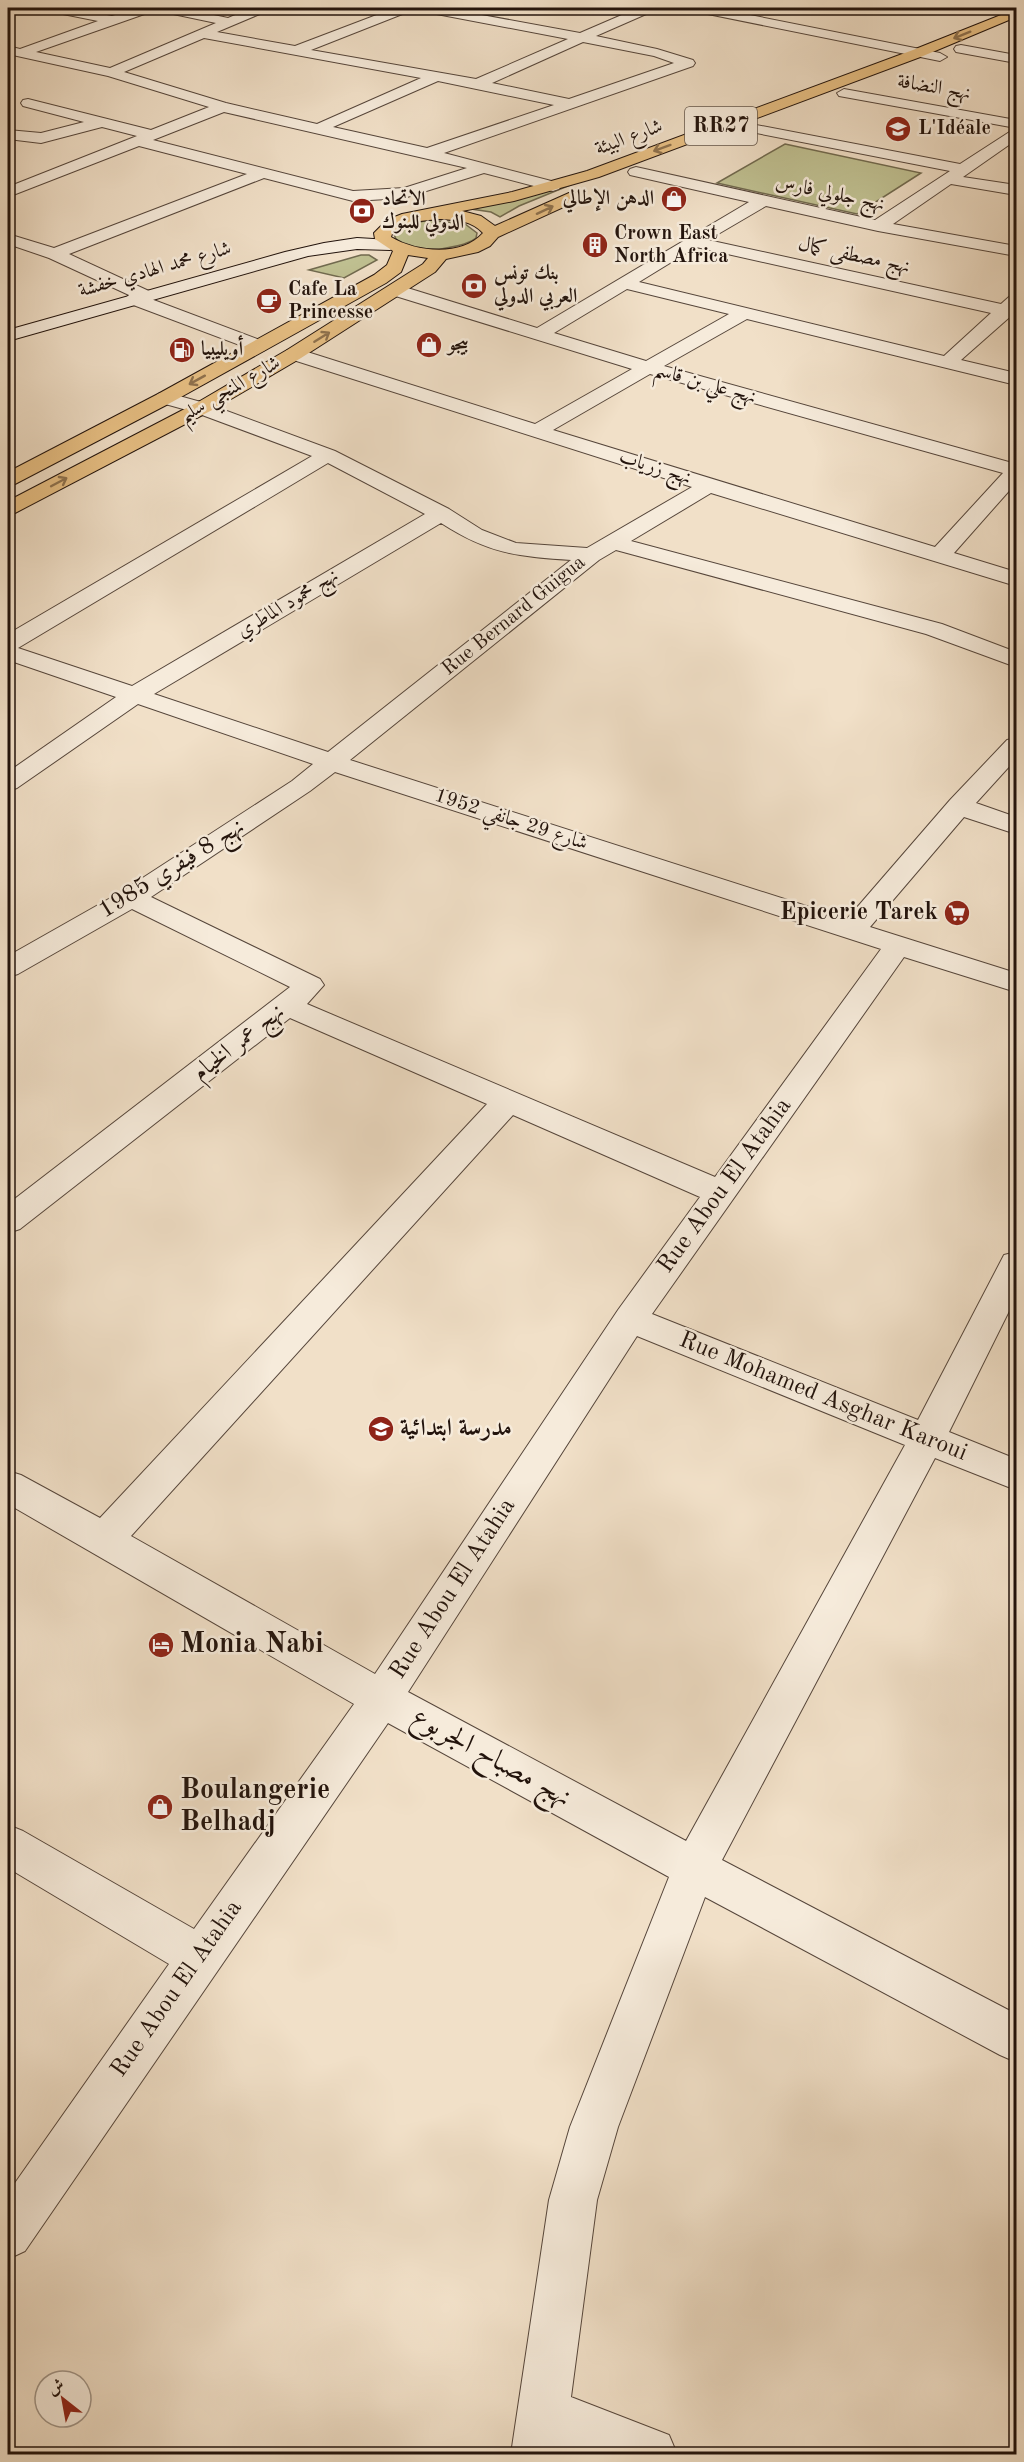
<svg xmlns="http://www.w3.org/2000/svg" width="1024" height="2462" viewBox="0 0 1024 2462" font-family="'Old Standard TT',Amiri,serif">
	<rect width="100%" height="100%" fill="#f1e0c8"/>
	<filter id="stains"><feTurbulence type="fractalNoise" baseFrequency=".00333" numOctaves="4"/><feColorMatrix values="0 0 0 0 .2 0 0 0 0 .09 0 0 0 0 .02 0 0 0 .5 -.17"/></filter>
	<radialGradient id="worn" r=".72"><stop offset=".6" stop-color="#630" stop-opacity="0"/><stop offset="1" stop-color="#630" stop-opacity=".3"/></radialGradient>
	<!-- green -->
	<g fill="#c0c192" stroke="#716a4f" stroke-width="1.5">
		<polygon points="785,144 921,173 857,214 717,183"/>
		<polygon points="580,181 519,206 500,217 491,212 471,209"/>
		<path d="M429,220L465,224L477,233L476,238C461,250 399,258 394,234L406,225Z"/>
		<polygon points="361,255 369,255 377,260 344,278 309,270"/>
	</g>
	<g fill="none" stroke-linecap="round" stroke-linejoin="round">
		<!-- street casing -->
		<g stroke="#56463b" stroke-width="2">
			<g id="street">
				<path d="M47,8H69L112,16L137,8H154L153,11L36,52L110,68L216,23L159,11L158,8H180L228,18L252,8H268L267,11L217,32L295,46L395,8H411L410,11L311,50L476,79L568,39L426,12L420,8H444L580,33L638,8H654L653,11L596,36L657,49L693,60L695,63L693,66L444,153L559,183L561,186L559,189L553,191L484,173L404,198L353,201L264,178L69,254L151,292L154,296L151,299L265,342L267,346L265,350L258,352L128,303L125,299L129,295L49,258L8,244V234L54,248L247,174L139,146L8,197V187L137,136L102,127L41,143L8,139V130L41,133L84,122L23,106L21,103L23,100L28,99L151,130L209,107L108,76L8,54V46L20,49L98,21L48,11ZM204,38L421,78L317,124L226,103L124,72ZM583,42L654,56L674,63L569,99L492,83ZM438,81L554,105L427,148L333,127ZM224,112L467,168L404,188L353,191L153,140Z"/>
				<polygon points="692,8 715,8 940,53 947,57 940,61 698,12"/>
				<polygon points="961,45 1016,55 1016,63 956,52 954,49 956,46"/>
				<polygon points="844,89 1016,120 1016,128 839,96 837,93"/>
				<path d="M751,124L960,164L1011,131L1016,130V140L963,177L1016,185V195L951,184L893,224L1016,246V256L878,231L766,206L708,240L1001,304L1010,296L1016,295V309L1012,315L961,360L1016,373V385L747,319L664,366L1016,464V483L954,553L1016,572V586L711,493L631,541L942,624L1016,652V667L926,634L616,550L599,560L350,760L847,919L950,800L1007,740L1016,738V759L976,803L1016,817V834L964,817L870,927L1016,973V992L904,957L652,1314L918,1420L1004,1255L1016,1252V1297L949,1432L1016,1459V1490L935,1458L722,1860L1016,2014V2062L1000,2055L705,1897L618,2127L597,2200L571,2397L669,2435L677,2454H584L565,2447L563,2454H511L549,2200L570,2127L669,1877L388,1723L25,2251L8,2259V2193L169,1964L8,1868V1825L23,1831L194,1929L354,1704L8,1504V1471L21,1475L100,1518L487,1104L290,1018L20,1229L8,1233V1204L290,987L132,909L18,974L8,977V956L121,892L292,781L313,764L138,704L17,788L8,791V772L116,697L8,660V634L312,456L194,412L158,402L155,398L158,394L165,392L208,404L335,451L449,509L482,530L516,543L587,548L692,487L287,358L285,354L287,350H301L535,424L632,369L389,294L386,290L389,286H401L537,328L749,202L630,175L628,172L630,169L636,167L875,220L950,171L746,131L744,128ZM696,247L991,313L944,356L639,282ZM627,289L729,314L646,361L554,333ZM650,374L1003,473L935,547L553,430ZM328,463L425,514L132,686L18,648ZM441,523C489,554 516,556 571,560L328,752L154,694ZM335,772L881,949L715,1177L307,1004L324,985L320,979L151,897L310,791ZM513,1115L700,1197L618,1310L375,1674L131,1536ZM637,1336L905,1445L686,1841L408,1692Z"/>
			</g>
		</g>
		<!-- secondary casing -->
		<g stroke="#22130c" stroke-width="2">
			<polygon id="secondary" points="357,238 390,240 398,245 390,250 357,249 308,256 8,341 8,330 285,252 324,243"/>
		</g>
		<!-- primary casing -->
		<g stroke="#22130c" stroke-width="2">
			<path id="primary" d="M1016,9V17L923,56L599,177L514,201L462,211L481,216L495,226L569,193H581L583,196L581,199L498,237L490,246L478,252L446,259L435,272L301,358L214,409L15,513L8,515V501L200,401L287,350L423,264L428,258L408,255L401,272L386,283L172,402L15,484L8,486V472L158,394L374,275L387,265L393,251L375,239L374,233L387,220L402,214L512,192L587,171L913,50ZM438,219C455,220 471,220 483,233C462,257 416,252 391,237L393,231L411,222Z"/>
		</g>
		<!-- street -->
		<use href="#street" fill="#f6ebdb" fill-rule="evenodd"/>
		<!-- secondary -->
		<use href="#secondary" fill="#f6ebdb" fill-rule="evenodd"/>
		<!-- primary -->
		<use href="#primary" fill="#e8c084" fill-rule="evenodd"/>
	</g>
	<!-- one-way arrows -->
	<defs><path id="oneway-shaft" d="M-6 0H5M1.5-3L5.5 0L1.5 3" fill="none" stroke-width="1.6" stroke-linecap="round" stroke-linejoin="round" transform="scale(1.5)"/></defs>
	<g stroke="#8f724e">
		<use href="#oneway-shaft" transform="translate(962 35) rotate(158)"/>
		<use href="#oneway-shaft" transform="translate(662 148) rotate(160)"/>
		<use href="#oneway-shaft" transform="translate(545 210) rotate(-25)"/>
		<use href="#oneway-shaft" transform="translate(322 337) rotate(-32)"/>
		<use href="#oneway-shaft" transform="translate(197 380) rotate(151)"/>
		<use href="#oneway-shaft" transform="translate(59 482) rotate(-28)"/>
	</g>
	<!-- icons -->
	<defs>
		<g id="university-disc" transform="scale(1.35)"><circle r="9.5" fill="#8f2418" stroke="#f6ebdb"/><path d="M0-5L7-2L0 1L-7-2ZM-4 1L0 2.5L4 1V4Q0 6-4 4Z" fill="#fff"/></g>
		<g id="shop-disc" transform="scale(1.35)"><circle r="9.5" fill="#8f2418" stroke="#f6ebdb"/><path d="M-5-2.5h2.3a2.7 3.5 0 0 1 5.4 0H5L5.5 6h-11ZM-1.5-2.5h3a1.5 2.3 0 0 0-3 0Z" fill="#fff"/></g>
		<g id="bank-disc" transform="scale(1.35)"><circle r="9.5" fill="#8f2418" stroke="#f6ebdb"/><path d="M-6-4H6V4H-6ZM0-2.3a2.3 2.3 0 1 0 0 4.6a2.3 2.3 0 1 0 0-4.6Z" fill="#fff"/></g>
		<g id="building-disc" transform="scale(1.35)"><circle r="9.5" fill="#8f2418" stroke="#f6ebdb"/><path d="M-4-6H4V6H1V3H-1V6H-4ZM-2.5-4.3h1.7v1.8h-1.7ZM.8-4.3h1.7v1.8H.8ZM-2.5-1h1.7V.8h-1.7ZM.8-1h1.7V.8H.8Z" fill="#fff"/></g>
		<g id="cafe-disc" transform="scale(1.35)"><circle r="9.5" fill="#8f2418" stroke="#f6ebdb"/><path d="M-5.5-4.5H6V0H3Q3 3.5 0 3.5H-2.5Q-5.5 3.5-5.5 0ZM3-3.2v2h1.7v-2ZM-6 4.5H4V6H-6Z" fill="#fff"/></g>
		<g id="fuel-disc" transform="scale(1.35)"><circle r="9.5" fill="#8f2418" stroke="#f6ebdb"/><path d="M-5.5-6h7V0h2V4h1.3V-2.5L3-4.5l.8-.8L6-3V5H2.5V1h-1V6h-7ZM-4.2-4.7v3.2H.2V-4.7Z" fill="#fff"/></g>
		<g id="supermarket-disc" transform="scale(1.35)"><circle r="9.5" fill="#8f2418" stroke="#f6ebdb"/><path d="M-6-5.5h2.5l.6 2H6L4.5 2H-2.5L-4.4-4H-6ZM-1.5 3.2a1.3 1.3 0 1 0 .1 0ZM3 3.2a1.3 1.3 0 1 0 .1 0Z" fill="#fff"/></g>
		<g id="school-disc" transform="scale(1.35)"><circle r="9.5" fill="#8f2418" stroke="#f6ebdb"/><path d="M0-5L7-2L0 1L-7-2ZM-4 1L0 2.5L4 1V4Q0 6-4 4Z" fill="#fff"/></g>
		<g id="hotel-disc" transform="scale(1.35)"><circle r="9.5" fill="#8f2418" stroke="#f6ebdb"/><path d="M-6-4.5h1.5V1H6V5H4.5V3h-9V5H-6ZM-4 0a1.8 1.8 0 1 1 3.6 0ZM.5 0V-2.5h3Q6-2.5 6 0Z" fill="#fff"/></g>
	</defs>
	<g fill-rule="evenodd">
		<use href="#university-disc" x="898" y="129"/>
		<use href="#shop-disc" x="674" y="199"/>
		<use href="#bank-disc" x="362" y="211"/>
		<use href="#building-disc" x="595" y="245"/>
		<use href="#bank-disc" x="474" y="286"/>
		<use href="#cafe-disc" x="269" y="301"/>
		<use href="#shop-disc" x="429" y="345"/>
		<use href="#fuel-disc" x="182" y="350"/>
		<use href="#supermarket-disc" x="957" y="913"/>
		<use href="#school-disc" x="381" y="1429"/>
		<use href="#hotel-disc" x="161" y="1645"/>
		<use href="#shop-disc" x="160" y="1807"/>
	</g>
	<g text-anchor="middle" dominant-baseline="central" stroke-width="5" stroke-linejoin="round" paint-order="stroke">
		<!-- far-street labels -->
		<g font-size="20" fill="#22130c" stroke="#f6ebdb">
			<text transform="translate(934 88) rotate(10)">نهج النضافة</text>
			<text transform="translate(629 138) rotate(-20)">شارع البيئة</text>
			<text transform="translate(830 194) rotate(12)">نهج جلولي فارس</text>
			<text transform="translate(854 256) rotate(12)">نهج مصطفى كمال</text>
			<text transform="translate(155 270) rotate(-16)">شارع محمد الهادي خفشة</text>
			<text transform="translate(705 384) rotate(16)">نهج علي بن قاسم</text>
			<text transform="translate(230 390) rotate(-30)">شارع المنجي سليم</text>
			<text transform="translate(655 468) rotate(18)">نهج زرياب</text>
			<text transform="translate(288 604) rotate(-31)">نهج محمود الماطري</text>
			<text transform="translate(514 616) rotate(-39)">Rue Bernard Guigua</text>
			<text transform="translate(511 820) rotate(18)">شارع 29 جانفي 1952</text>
		</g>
		<!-- far-poi labels -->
		<g font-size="20" font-weight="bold" fill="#22130c" stroke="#f6ebdb" text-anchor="start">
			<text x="918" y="129">L'Idéale</text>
			<text x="654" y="199" text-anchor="end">الدهن الإطالي</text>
			<text x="382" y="200">الاتحاد<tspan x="382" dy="23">الدولي للبنوك</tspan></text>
			<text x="614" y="234">Crown East<tspan x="614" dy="23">North Africa</tspan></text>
			<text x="494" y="274">بنك تونس<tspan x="494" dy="23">العربي الدولي</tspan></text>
			<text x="288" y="290">Cafe La<tspan x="288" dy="23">Princesse</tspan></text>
			<text x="448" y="345">بيجو</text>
			<text x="201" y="350">أويليبيا</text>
		</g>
		<!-- shield labels -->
		<rect fill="#f6ebdb" stroke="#62544a" stroke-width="1.5" x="685" y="107" width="72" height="38" rx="4.5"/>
		<g font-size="22" font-weight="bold" fill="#22130c">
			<text x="721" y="126">RR27</text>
		</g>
		<!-- street labels -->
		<g font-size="24" fill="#22130c" stroke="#f6ebdb">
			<text transform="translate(172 869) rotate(-32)">نهج 8 فيفري 1985</text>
			<text transform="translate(239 1043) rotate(-38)">نهج عمر الخيام</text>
			<text transform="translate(725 1186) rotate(-54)">Rue Abou El Atahia</text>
			<text transform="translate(823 1397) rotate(22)">Rue Mohamed Asghar Karoui</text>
			<text transform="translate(453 1589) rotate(-57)">Rue Abou El Atahia</text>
			<text transform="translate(177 1989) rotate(-55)">Rue Abou El Atahia</text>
		</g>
		<!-- poi labels -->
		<g font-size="24" font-weight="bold" fill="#22130c" stroke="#f6ebdb" text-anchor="end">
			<text x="938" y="913">Epicerie Tarek</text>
			<text x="400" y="1429" text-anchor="start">مدرسة ابتدائية</text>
		</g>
		<!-- near-poi labels -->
		<g font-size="28" font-weight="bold" fill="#22130c" stroke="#f6ebdb" text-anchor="start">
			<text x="180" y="1645">Monia Nabi</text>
			<text x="180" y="1791">Boulangerie<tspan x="180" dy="32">Belhadj</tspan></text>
		</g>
		<!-- near-street labels -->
		<g font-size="28" fill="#22130c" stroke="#f6ebdb">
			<text transform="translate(491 1758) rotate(29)">نهج مصباح الجربوع</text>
		</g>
	</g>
	<!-- margin -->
	<rect width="1024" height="2462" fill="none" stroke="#f1e0c8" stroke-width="30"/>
	<rect x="9" y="9" width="1006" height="2444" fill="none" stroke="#22130c" stroke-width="3"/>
	<rect x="15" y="15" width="994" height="2432" fill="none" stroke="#22130c" stroke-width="1.5"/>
	<!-- north arrow -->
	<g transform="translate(63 2399) rotate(329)"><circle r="28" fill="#f6ebdb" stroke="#a19588" stroke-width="1.5"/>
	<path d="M0-4.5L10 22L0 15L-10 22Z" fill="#8f2418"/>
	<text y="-9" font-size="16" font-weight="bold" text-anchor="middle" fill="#22130c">ش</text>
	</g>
	<rect width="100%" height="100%" filter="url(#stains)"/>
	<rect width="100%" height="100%" fill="url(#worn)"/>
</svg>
